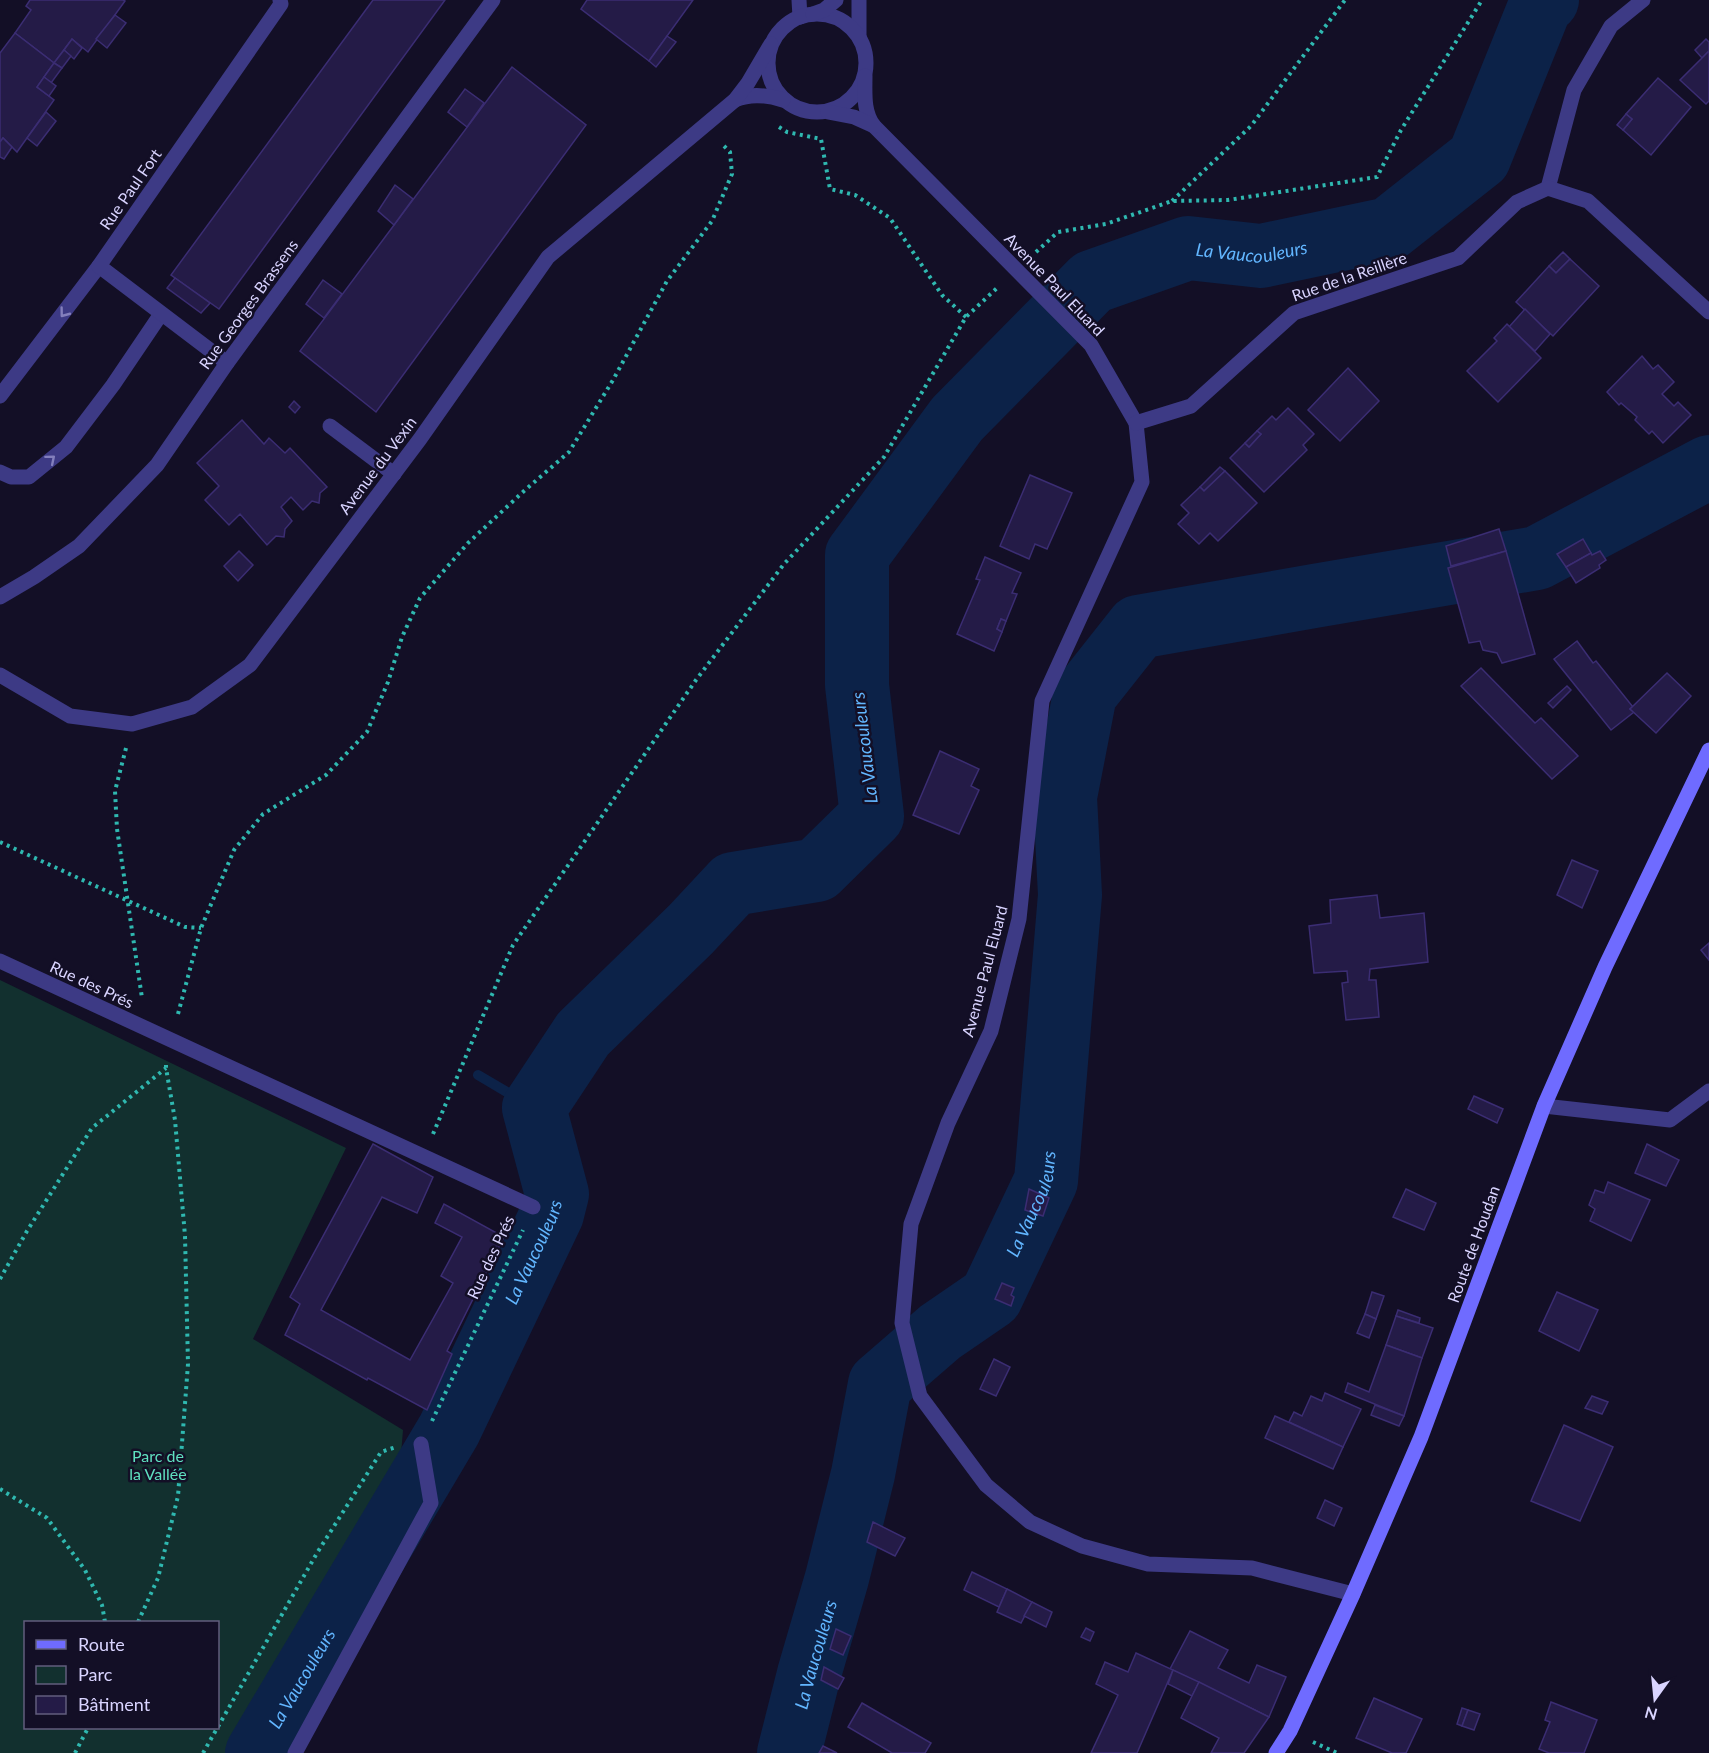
<svg xmlns="http://www.w3.org/2000/svg" width="1709" height="1753" viewBox="0 0 1709 1753" font-family="Lato,sans-serif">
	<rect width="100%" height="100%" fill="#130f26"/>
	<!-- green -->
	<path fill="#12302f" fill-rule="evenodd" d="M0,980L346,1148L253,1339L403,1430L398,1490L236,1753H0ZM26,1622H218V1728H26Z"/>
	<!-- water -->
	<polygon fill="#0c2248" points="473,1358 496,1372 479,1416 447,1463 446,1430 467,1381"/>
	<g fill="none" stroke-linecap="round" stroke-linejoin="round">
		<!-- stream -->
		<polyline stroke="#0c2248" stroke-width="10" points="478,1075 534,1108"/>
		<!-- river -->
		<g stroke="#0c2248" stroke-width="64">
			<path id="s1" d="M257,1753L449,1430L552,1214L557,1194L534,1108L583,1034L691,929L733,884L817,870L872,816L857,685V555L957,419L1092,282L1188,248L1261,256L1389,229L1479,158L1541,4L1547,0"/>
			<path id="s2" d="M789,1753L809,1674L837,1578L863,1474L880,1384L940,1332L991,1297L1046,1181L1070,895L1065,797L1085,694L1138,627L1314,596L1537,558L1709,467"/>
		</g>
	</g>
	<!-- building -->
	<g fill="#241b47" stroke="#3b2d73" stroke-width="1.5">
		<polygon points="30,0 123,0 125,1 88,52 72,39 54,63 15,33 31,10 26,6"/>
		<polygon points="373,0 445,0 219,309 171,275"/>
		<polygon points="587,0 693,0 649,61 581,9"/>
		<polygon points="115,15 126,23 107,48 96,39"/>
		<polygon points="15,33 54,63 37,87 54,100 17,152 3,138 0,142 0,53"/>
		<polygon points="667,36 676,42 656,67 649,61"/>
		<polygon points="72,39 82,48 74,59 64,50"/>
		<polygon points="1706,39 1709,42 1709,51 1702,58 1695,50"/>
		<polygon points="64,50 71,56 62,68 54,63"/>
		<polygon points="1709,51 1709,101 1706,104 1680,80"/>
		<polygon points="54,63 62,68 51,83 44,77"/>
		<polygon points="512,67 586,125 376,412 300,351"/>
		<polygon points="44,77 56,86 49,96 37,87"/>
		<polygon points="1658,78 1691,107 1651,155 1623,130 1632,119 1626,114"/>
		<polygon points="465,89 484,103 467,127 448,112"/>
		<polygon points="46,112 56,121 37,146 27,138"/>
		<polygon points="1626,114 1632,119 1623,130 1617,125"/>
		<polygon points="3,138 12,147 4,159 0,157 0,142"/>
		<polygon points="395,185 413,199 394,225 378,211"/>
		<polygon points="1563,252 1570,259 1556,273 1549,266"/>
		<polygon points="1570,259 1599,286 1553,336 1516,302 1549,266 1556,273"/>
		<polygon points="175,278 210,303 201,313 167,288"/>
		<polygon points="323,280 342,294 324,318 306,304"/>
		<polygon points="1525,309 1550,334 1535,351 1509,327"/>
		<polygon points="1507,324 1541,358 1498,402 1467,371 1497,341 1494,338"/>
		<polygon points="1642,356 1653,369 1658,365 1674,382 1662,394 1674,406 1678,402 1691,415 1663,443 1652,431 1649,434 1635,420 1637,417 1621,403 1619,405 1607,392"/>
		<polygon points="1348,368 1379,401 1340,441 1308,410"/>
		<polygon points="294,401 300,407 295,413 289,407"/>
		<polygon points="1288,408 1314,434 1303,445 1307,450 1264,492 1230,458 1245,443 1249,447 1261,434 1257,431 1272,416 1276,420"/>
		<polygon points="242,420 264,444 269,438 285,453 290,448 327,487 320,493 319,503 312,501 303,510 291,497 281,507 292,521 285,529 284,537 276,536 267,545 240,514 229,525 205,500 219,486 197,463"/>
		<polygon points="1257,431 1261,434 1249,447 1245,443"/>
		<polygon points="1220,467 1225,471 1204,491 1200,487"/>
		<polygon points="1225,471 1257,503 1218,541 1210,533 1199,544 1178,524 1189,513 1181,505 1200,487 1204,491"/>
		<polygon points="1030,475 1072,493 1047,549 1035,544 1029,559 1000,546"/>
		<polygon points="1499,529 1506,551 1451,566 1446,546"/>
		<polygon points="1583,539 1591,553 1566,567 1557,554"/>
		<polygon points="239,551 253,565 238,581 224,566"/>
		<polygon points="1506,551 1535,654 1502,663 1497,653 1483,650 1480,641 1469,643 1448,568"/>
		<polygon points="1600,551 1606,560 1599,565 1600,568 1576,583 1566,567 1591,553 1592,555"/>
		<polygon points="985,557 1021,573 1012,593 1017,594 1006,621 1001,619 997,629 1002,632 994,651 957,634 980,580 976,579"/>
		<polygon points="1001,619 1006,621 1002,632 997,629"/>
		<polygon points="1577,641 1593,663 1596,661 1633,707 1630,709 1634,712 1611,730 1554,659"/>
		<polygon points="1481,668 1535,723 1541,718 1578,756 1552,779 1461,686"/>
		<polygon points="1667,673 1691,696 1656,733 1630,709"/>
		<polygon points="1567,686 1571,690 1553,708 1548,703"/>
		<polygon points="940,751 979,769 971,786 979,790 959,834 913,815"/>
		<polygon points="1572,860 1598,871 1582,908 1557,895"/>
		<polygon points="1377,895 1380,918 1424,913 1428,962 1370,969 1369,980 1376,980 1379,1017 1346,1020 1342,983 1348,982 1347,971 1314,973 1309,926 1331,923 1330,900"/>
		<polygon points="1709,943 1709,960 1701,950"/>
		<polygon points="1474,1096 1503,1109 1497,1123 1468,1109"/>
		<polygon points="373,1144 433,1177 417,1213 382,1197 321,1310 410,1360 453,1283 441,1276 462,1237 435,1223 444,1204 504,1237 447,1351 452,1354 427,1410 368,1378 367,1380 285,1335 300,1304 290,1297"/>
		<polygon points="1647,1144 1679,1160 1666,1186 1635,1173"/>
		<polygon points="1608,1182 1650,1200 1631,1241 1590,1221 1595,1209 1589,1205 1595,1190 1604,1193"/>
		<polygon points="1029,1189 1049,1198 1043,1216 1025,1210"/>
		<polygon points="1406,1189 1436,1203 1424,1230 1393,1217"/>
		<polygon points="1002,1283 1014,1288 1011,1295 1014,1297 1011,1306 995,1299"/>
		<polygon points="1372,1292 1384,1296 1376,1319 1365,1314"/>
		<polygon points="1557,1292 1598,1310 1579,1351 1539,1331"/>
		<polygon points="1398,1310 1420,1318 1419,1323 1396,1316"/>
		<polygon points="1365,1314 1376,1319 1369,1338 1357,1333"/>
		<polygon points="1396,1316 1433,1328 1422,1358 1386,1345"/>
		<polygon points="1386,1345 1422,1358 1404,1416 1345,1392 1348,1383 1369,1392"/>
		<polygon points="994,1359 1010,1367 996,1396 980,1389"/>
		<polygon points="1325,1393 1361,1409 1343,1447 1289,1422 1294,1412 1302,1416 1311,1396 1322,1401"/>
		<polygon points="1592,1396 1608,1402 1602,1414 1585,1408"/>
		<polygon points="1375,1405 1404,1416 1399,1426 1371,1415"/>
		<polygon points="1275,1416 1343,1447 1333,1469 1265,1438"/>
		<polygon points="1564,1425 1613,1447 1580,1521 1531,1501"/>
		<polygon points="1325,1500 1342,1508 1334,1526 1317,1518"/>
		<polygon points="873,1522 905,1538 895,1556 867,1542"/>
		<polygon points="972,1572 1007,1589 999,1607 964,1590"/>
		<polygon points="1007,1589 1032,1602 1021,1623 997,1612"/>
		<polygon points="1032,1602 1052,1612 1046,1627 1024,1616"/>
		<polygon points="1086,1628 1094,1632 1090,1641 1081,1637"/>
		<polygon points="836,1629 851,1636 843,1655 830,1649"/>
		<polygon points="1190,1631 1228,1650 1218,1668 1249,1683 1257,1665 1286,1677 1269,1717 1170,1669"/>
		<polygon points="1136,1653 1173,1670 1137,1753 1091,1753 1118,1695 1096,1684 1105,1662 1128,1672"/>
		<polygon points="824,1667 844,1678 838,1689 821,1680"/>
		<polygon points="1173,1670 1199,1682 1192,1696 1168,1684"/>
		<polygon points="1199,1682 1269,1717 1244,1753 1211,1753 1219,1738 1181,1718"/>
		<polygon points="1374,1698 1422,1719 1406,1753 1392,1753 1356,1738"/>
		<polygon points="1551,1702 1597,1720 1584,1753 1549,1753 1539,1749 1550,1722 1545,1720"/>
		<polygon points="862,1703 931,1743 925,1753 892,1753 848,1727"/>
		<polygon points="1462,1708 1468,1710 1462,1726 1457,1724"/>
		<polygon points="1468,1710 1480,1714 1474,1730 1462,1726"/>
		<polygon points="823,1746 837,1753 819,1753"/>
	</g>
	<g fill="none" stroke-linecap="round" stroke-linejoin="round">
		<!-- path -->
		<g stroke="#2fb8b0" stroke-width="4" stroke-dasharray="3 4.5" stroke-linecap="butt">
			<polyline points="779,127 787,132 821,139 830,189 855,195 890,218 942,295 966,317"/>
			<polyline points="1172,201 1251,126 1345,0"/>
			<polyline points="1036,252 1058,232 1106,224 1172,201 1228,200 1377,177 1401,130 1482,0"/>
			<polyline points="126,748 115,791 117,829 142,998"/>
			<polyline points="0,842 185,927 201,928"/>
			<polyline points="178,1014 201,928 234,850 263,814 326,775 367,732 388,682 402,637 420,598 468,543 524,491 569,452 613,380 667,281 712,221 732,174 730,152 722,144"/>
			<polyline points="433,1134 513,945 696,680 784,564 884,457 966,317 997,288"/>
			<polyline points="0,1279 27,1231 92,1128 166,1068"/>
			<polyline points="432,1421 523,1230"/>
			<polyline points="0,1489 47,1518 85,1570 102,1605 105,1622"/>
			<polyline points="138,1622 158,1578 178,1496 188,1364 185,1236 175,1120 166,1068 166,1065"/>
			<polyline points="1313,1742 1337,1753"/>
			<polyline points="75,1753 88,1728"/>
			<polyline points="203,1753 317,1553 381,1452 396,1447"/>
		</g>
		<!-- lane -->
		<g stroke="#3d3a85" stroke-width="15">
			<polyline points="799,0 800,17"/>
			<polyline points="0,396 99,266"/>
			<polyline points="330,426 394,474"/>
			<polyline points="0,472 11,477 29,477 66,447 113,385 161,314"/>
		</g>
		<!-- street -->
		<g stroke="#3d3a85" stroke-width="15">
			<polyline points="859,0 859,37"/>
			<circle cx="817" cy="63" r="49"/>
			<polyline points="813,14 824,10 836,0"/>
			<path d="M865,76C865,93 863,112 874,126L1091,345L1136,423L1142,482L1042,701L1019,919L991,1031L948,1123L911,1224L902,1323L920,1396L986,1485L1030,1522L1082,1546L1148,1564L1252,1568L1353,1594"/>
			<path d="M735,100C751,93 767,95 783,100"/>
			<polyline points="828,112 854,117 874,126"/>
			<polyline points="1548,188 1574,90 1611,26 1643,0"/>
			<polyline points="227,363 99,266 281,4 280,0"/>
			<polyline points="1136,423 1191,406 1294,313 1458,258 1517,202 1548,188 1588,201 1709,312"/>
			<polyline points="0,597 34,577 79,546 157,465 227,363 493,0"/>
			<polyline points="0,675 70,716 132,724 192,707 250,665 420,439 548,257 735,100 748,83 771,44"/>
			<polyline points="0,961 533,1207"/>
			<polyline points="1544,1106 1670,1120 1709,1091"/>
			<polyline points="295,1753 431,1503 421,1444"/>
		</g>
		<!-- secondary -->
		<polyline stroke="#6f6bff" stroke-width="15" points="1276,1753 1290,1731 1353,1594 1421,1437 1544,1106 1605,967 1709,750"/>
	</g>
	<!-- one-way arrows -->
	<defs><path id="oneway-chevron" d="M-2-3.5L2.5 0L-2 3.5" fill="none" stroke-width="1.6" stroke-linecap="round" stroke-linejoin="round" transform="scale(1.5)"/></defs>
	<g stroke="#837fbc">
		<use href="#oneway-chevron" transform="translate(64 313) rotate(127)"/>
		<use href="#oneway-chevron" transform="translate(51 459) rotate(-40)"/>
	</g>
	<g text-anchor="middle" dominant-baseline="central" stroke-width="5" stroke-linejoin="round" paint-order="stroke">
		<!-- street labels -->
		<g font-size="16" fill="#d9d4ff" stroke="#130f26">
			<text transform="translate(130 189) rotate(-55)">Rue Paul Fort</text>
			<text transform="translate(1349 276) rotate(-19)">Rue de la Reillère</text>
			<text transform="translate(1055 284) rotate(46)">Avenue Paul Eluard</text>
			<text transform="translate(248 304) rotate(-54)">Rue Georges Brassens</text>
			<text transform="translate(377 465) rotate(-53)">Avenue du Vexin</text>
			<text transform="translate(984 971) rotate(-75)">Avenue Paul Eluard</text>
			<text transform="translate(92 984) rotate(25)">Rue des Prés</text>
			<text transform="translate(1473 1244) rotate(-70)">Route de Houdan</text>
			<text transform="translate(490 1257) rotate(-65)">Rue des Prés</text>
		</g>
		<!-- park labels -->
		<g font-size="16" fill="#5fe0c0" stroke="#130f26">
			<text x="158" y="1455">Parc de<tspan x="158" dy="18">la Vallée</tspan></text>
		</g>
		<!-- water labels -->
		<g font-size="18" font-style="italic" fill="#62b6ff" stroke="#130f26">
			<text stroke="none"><textPath href="#s1" startOffset="1977">La Vaucouleurs</textPath></text>
			<text transform="translate(864 748) rotate(-97)">La Vaucouleurs</text>
			<text stroke="none"><textPath href="#s2" startOffset="624">La Vaucouleurs</textPath></text>
			<text stroke="none"><textPath href="#s1" startOffset="573">La Vaucouleurs</textPath></text>
			<text stroke="none"><textPath href="#s2" startOffset="102">La Vaucouleurs</textPath></text>
			<text stroke="none"><textPath href="#s1" startOffset="87">La Vaucouleurs</textPath></text>
		</g>
	</g>
	<!-- legend -->
	<rect x="24" y="1621" width="195" height="108" fill="#130f26" stroke="#625e7d" stroke-width="1.5"/>
	<rect x="36" y="1640" width="30" height="9" fill="#6f6bff" stroke="#625e7d" stroke-width="1.5"/>
	<text x="78" y="1651" font-size="18" fill="#d9d4ff">Route</text>
	<rect x="36" y="1666" width="30" height="18" fill="#12302f" stroke="#625e7d" stroke-width="1.5"/>
	<text x="78" y="1681" font-size="18" fill="#d9d4ff">Parc</text>
	<rect x="36" y="1696" width="30" height="18" fill="#241b47" stroke="#625e7d" stroke-width="1.5"/>
	<text x="78" y="1711" font-size="18" fill="#d9d4ff">Bâtiment</text>
	<!-- north arrow -->
	<g transform="translate(1655 1699) rotate(195)" stroke="#130f26" stroke-width="4.5" paint-order="stroke">
	<path d="M0-4.5L10 22L0 15L-10 22Z" fill="#d9d4ff"/>
	<text y="-9" font-size="16" font-weight="bold" text-anchor="middle" fill="#d9d4ff">N</text>
	</g>
</svg>
